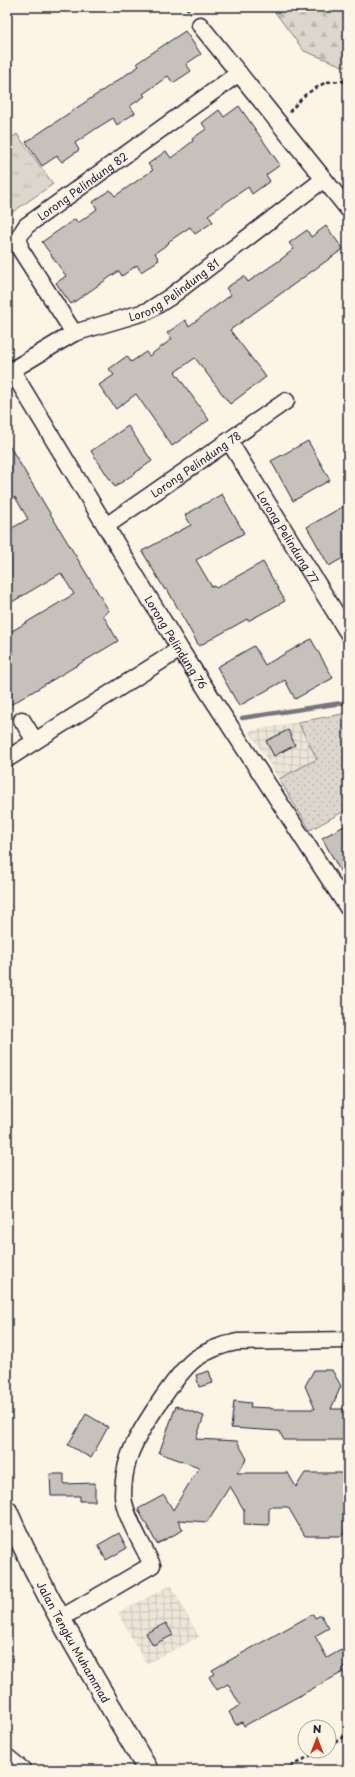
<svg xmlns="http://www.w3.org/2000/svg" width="355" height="1777" viewBox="0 0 355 1777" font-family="'Playpen Sans',sans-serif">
	<defs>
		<pattern id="industrial-grid" width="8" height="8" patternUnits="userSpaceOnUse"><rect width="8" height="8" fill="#ece5d8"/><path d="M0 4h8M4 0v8" fill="none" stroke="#cac4ba"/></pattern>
		<pattern id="grass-tufts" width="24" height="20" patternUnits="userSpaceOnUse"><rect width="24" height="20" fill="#dcd6cc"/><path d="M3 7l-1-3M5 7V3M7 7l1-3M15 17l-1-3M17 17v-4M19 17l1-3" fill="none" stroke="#bcb7b0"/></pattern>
		<pattern id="forest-firs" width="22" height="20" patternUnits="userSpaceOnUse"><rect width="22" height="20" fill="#dcd6cc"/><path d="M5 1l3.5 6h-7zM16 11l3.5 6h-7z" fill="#bcb7b0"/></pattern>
		<pattern id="park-dots" width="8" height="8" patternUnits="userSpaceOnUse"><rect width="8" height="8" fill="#dcd6cc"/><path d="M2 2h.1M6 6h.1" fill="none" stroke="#bcb7b0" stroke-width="1.8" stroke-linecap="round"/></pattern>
	</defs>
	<rect width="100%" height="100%" fill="#fcf5e5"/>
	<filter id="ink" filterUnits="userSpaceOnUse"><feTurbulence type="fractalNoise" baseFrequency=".025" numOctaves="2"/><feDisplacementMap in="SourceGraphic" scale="8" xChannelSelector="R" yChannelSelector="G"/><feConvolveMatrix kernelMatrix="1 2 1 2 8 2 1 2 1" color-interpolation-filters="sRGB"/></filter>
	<g filter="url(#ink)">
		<!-- industrial -->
		<g fill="url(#industrial-grid)">
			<polygon points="298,722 317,759 279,779 249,731"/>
			<polygon points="171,1585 199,1637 146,1664 118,1613"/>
		</g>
		<!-- grass -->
		<polygon fill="url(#grass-tufts)" stroke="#7f7c84" points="17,134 53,184 7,216 7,141"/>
		<!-- forest -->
		<polygon fill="url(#forest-firs)" stroke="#7f7c84" points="271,7 348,7 348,68 304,51"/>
		<!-- park -->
		<polygon fill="url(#park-dots)" stroke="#7f7c84" points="348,713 348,809 310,830 279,779 317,759 298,722"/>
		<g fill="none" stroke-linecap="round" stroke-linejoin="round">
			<!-- stream -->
			<polyline stroke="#78757e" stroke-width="4.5" points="242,718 348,702"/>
		</g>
		<!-- building -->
		<g fill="#c6c1bb" stroke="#22223b">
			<polygon points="185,31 201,54 186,64 191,71 173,83 168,76 143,94 145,96 130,106 135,113 117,125 113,118 97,128 75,143 79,150 62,162 57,156 42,166 26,142 139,66 137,63"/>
			<polygon points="239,106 280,165 266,175 270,181 252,194 248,187 208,215 213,222 195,234 190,227 168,242 169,243 155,253 159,260 141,272 137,265 122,276 119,271 71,304 56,283 66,276 42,242 75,219 78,223 97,209 93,202 110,190 115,196 153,170 148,164 166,151 171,158 193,141 192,139 206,129 202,123 219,110 224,117"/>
			<polygon points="326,226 343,249 230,330 266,377 230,404 195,358 175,372 209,420 172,446 136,394 116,409 99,385 114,375 109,369 127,356 131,362 146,352 149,356 172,339 167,333 185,320 189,326 231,295 226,288 244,276 248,282 280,260 294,249 289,243 307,230 311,237"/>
			<polygon points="128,426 152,461 115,487 91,451"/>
			<polygon points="308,441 330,480 293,501 271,461"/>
			<polygon points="7,442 109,611 103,615 118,641 7,707 7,634 74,594 61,573 7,605 7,531 28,519 15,497 7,502"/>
			<polygon points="222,494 244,533 196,560 212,587 214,586 216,588 263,562 285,601 248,621 247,619 199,646 167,589 165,590 142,551 191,525 185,515"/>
			<polygon points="344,506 348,513 348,555 329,566 307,527"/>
			<polygon points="311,639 333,678 295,699 285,680 239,706 217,667 254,646 265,665"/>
			<polygon points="288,730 295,745 274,756 266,741"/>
			<polygon points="348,824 348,885 322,838"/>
			<polygon points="314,1370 332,1370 341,1386 331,1409 348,1409 348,1440 284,1440 279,1431 231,1428 234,1401 251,1403 250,1407 271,1408 271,1409 315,1409 305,1386"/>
			<polygon points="209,1371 213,1383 199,1387 196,1375"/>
			<polygon points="176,1406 204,1416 196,1439 237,1441 247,1459 237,1473 288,1473 296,1487 305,1473 341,1473 348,1484 348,1525 342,1536 305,1536 288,1507 269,1507 269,1525 244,1524 244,1510 230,1486 207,1522 178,1520 183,1530 157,1544 138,1509 164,1495 173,1510 199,1467 159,1453"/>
			<polygon points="86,1414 108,1427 91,1458 68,1445"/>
			<polygon points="50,1474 64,1474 64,1484 95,1483 95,1501 80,1501 80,1496 51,1496"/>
			<polygon points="119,1533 127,1548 106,1560 98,1545"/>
			<polygon points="313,1614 315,1618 321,1615 329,1628 315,1636 327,1658 341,1650 348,1663 343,1667 345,1671 244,1726 242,1722 236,1725 229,1712 240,1705 228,1684 217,1690 209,1677 215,1674 212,1670"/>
			<polygon points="166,1623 173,1635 153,1645 146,1633"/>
		</g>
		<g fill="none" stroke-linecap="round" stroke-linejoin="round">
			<!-- minor casing -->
			<g stroke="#22223b" stroke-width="19">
				<g id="minor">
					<polyline points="200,25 348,209"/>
					<path id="s1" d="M74,333L20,249L19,237L26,226L239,73"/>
					<path id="s2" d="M12,371L180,649L348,908"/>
					<path id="s3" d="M7,373L74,333L148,311L170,297L324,179"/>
					<path id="s4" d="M229,441L348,633"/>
					<path id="s5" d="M106,526L286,401"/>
					<polyline points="22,720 35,741"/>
					<polyline points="7,759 180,649"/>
					<path d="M61,1618L152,1565C144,1547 124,1515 123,1496C123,1483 125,1469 129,1457C136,1434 177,1373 195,1359C208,1350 221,1345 237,1342L348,1340"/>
					<polyline points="7,1757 23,1770"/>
				</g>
			</g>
			<!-- major casing -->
			<g stroke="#22223b" stroke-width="23">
				<g id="major">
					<path id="s6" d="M7,1511C46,1601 98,1685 148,1770"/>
				</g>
			</g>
			<!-- path -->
			<g stroke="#22223b" stroke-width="2.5" stroke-dasharray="4 3" stroke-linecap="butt">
				<polyline points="186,7 191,13"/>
				<polyline points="289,112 306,94 326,82 343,81 348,87"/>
				<polyline points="329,1745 348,1735"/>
				<polyline points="284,1770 319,1751"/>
			</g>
			<!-- minor -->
			<use href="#minor" stroke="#fcf5e5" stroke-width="16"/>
			<!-- major -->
			<use href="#major" stroke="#fcf5e5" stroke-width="20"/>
		</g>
	</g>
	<g text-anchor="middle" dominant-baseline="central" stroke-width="3" stroke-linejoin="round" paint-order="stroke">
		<!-- street labels -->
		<g font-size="11" fill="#22223b" stroke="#fcf5e5">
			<text stroke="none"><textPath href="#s1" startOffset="194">Lorong Pelindung 82</textPath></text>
			<text stroke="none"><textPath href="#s3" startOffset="188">Lorong Pelindung 81</textPath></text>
			<text stroke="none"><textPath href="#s5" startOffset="109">Lorong Pelindung 78</textPath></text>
			<text stroke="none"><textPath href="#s4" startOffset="113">Lorong Pelindung 77</textPath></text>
			<text stroke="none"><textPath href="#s2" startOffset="317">Lorong Pelindung 76</textPath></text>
			<text stroke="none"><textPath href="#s6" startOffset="147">Jalan Tengku Muhammad</textPath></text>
		</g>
	</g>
	<!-- margin -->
	<rect width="355" height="1777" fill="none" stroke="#fcf5e5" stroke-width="24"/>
	<rect x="12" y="12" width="331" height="1753" fill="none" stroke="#22223b" stroke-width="1.5" filter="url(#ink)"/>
	<!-- north arrow -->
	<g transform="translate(317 1739)"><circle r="19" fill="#fcf5e5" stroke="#a5a1a1"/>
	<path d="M0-3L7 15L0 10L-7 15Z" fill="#c8321e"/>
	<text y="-6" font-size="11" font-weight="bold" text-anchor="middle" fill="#22223b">N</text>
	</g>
</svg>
